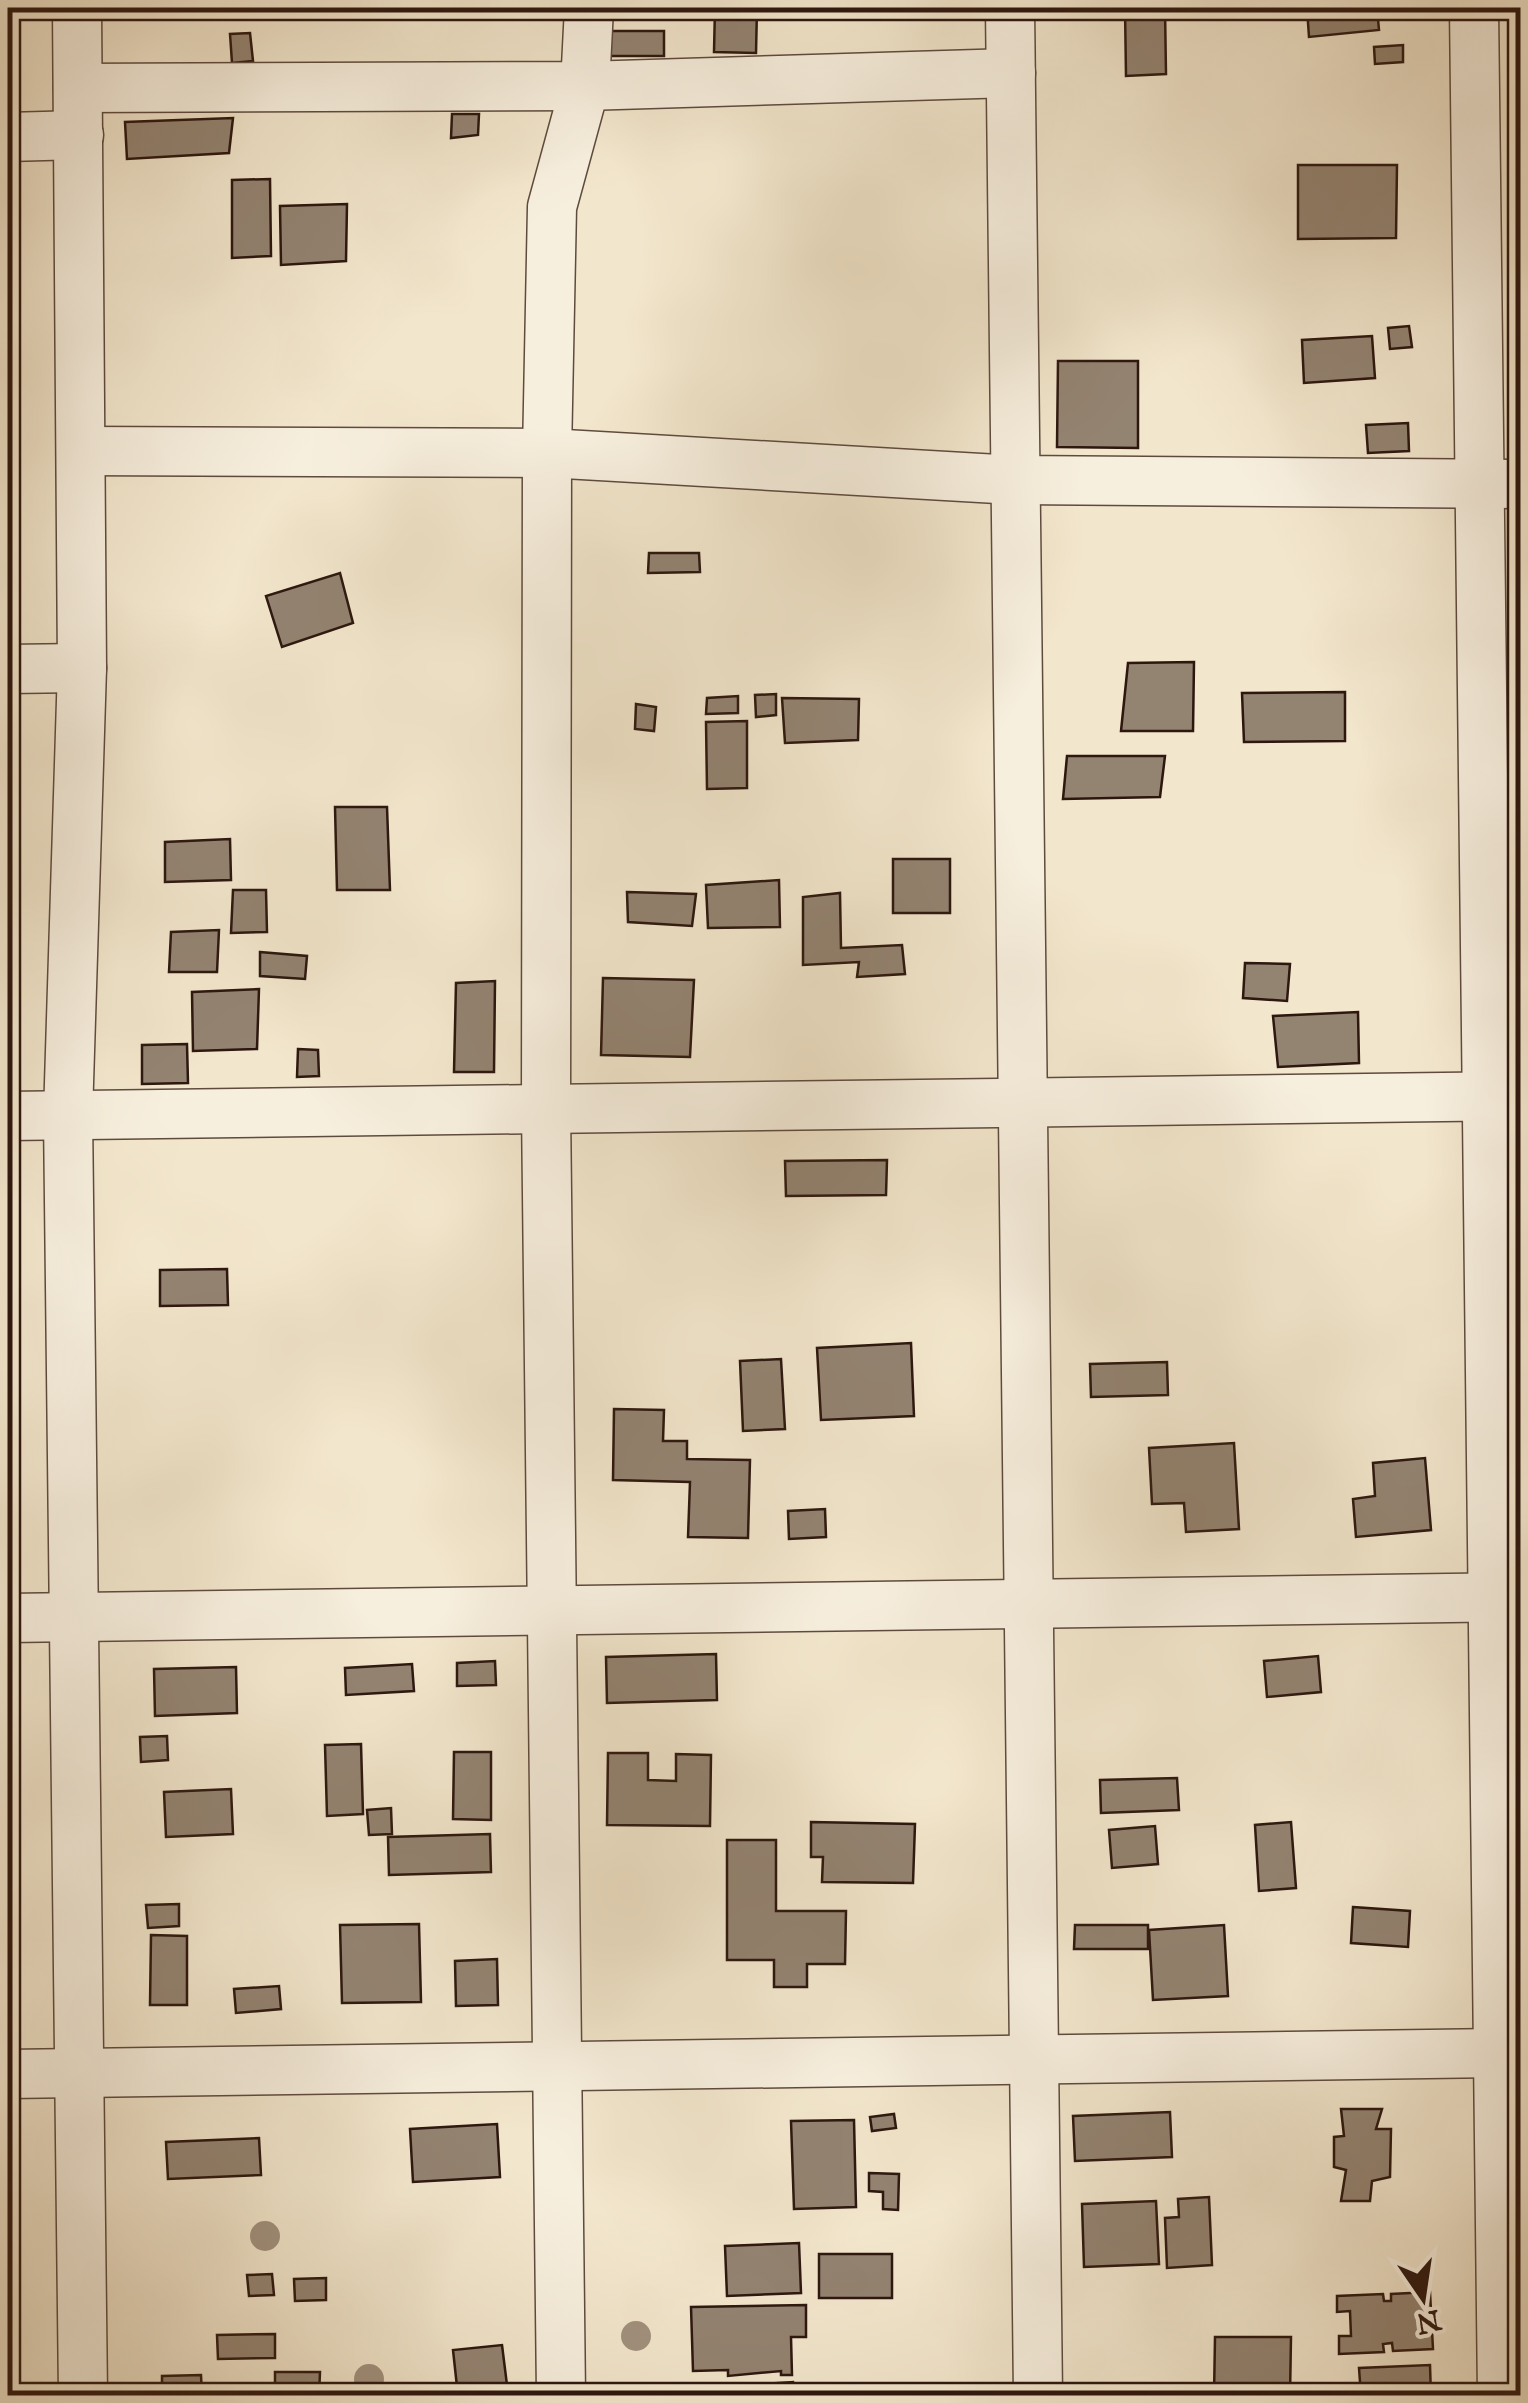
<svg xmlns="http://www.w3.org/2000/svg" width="1528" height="2403" viewBox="0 0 1528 2403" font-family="'IM FELL English',serif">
	<rect width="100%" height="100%" fill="#f2e6cc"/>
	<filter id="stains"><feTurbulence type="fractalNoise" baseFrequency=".002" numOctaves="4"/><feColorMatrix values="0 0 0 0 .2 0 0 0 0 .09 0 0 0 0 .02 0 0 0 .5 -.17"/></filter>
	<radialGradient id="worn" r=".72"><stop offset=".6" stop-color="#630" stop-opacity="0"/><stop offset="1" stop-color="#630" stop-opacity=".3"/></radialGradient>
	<!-- building -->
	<g fill="#938371" stroke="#2d170f" stroke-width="2.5">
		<polygon points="715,8 757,8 756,53 714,52"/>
		<polygon points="1125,8 1165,8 1166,74 1126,76"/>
		<polygon points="1307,8 1377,8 1379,30 1309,37"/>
		<rect x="589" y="31" width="75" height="25"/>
		<polygon points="250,33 253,61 232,63 230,34"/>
		<polygon points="1403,45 1403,62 1375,64 1374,47"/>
		<polygon points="452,114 479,114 478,135 451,138"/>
		<polygon points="233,118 229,153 127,159 125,122"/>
		<polygon points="1298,165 1397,165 1396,238 1298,239"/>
		<polygon points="270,179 271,256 232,258 232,180"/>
		<polygon points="347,204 346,261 281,265 280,206"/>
		<polygon points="1409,326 1412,347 1390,349 1388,328"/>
		<polygon points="1372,336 1375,378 1304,383 1302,340"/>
		<polygon points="1058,361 1138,361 1138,448 1057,447"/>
		<polygon points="1408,423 1409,451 1368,453 1366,425"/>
		<polygon points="649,553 699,553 700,572 648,573"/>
		<polygon points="340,573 353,623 282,647 266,596"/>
		<polygon points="1194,662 1193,731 1121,731 1128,663"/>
		<polygon points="1345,692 1345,741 1244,742 1242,693"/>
		<polygon points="776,694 776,715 756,717 755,695"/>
		<polygon points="738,696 738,713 706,714 707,698"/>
		<polygon points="782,698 859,699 858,740 785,743"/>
		<polygon points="636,704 656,707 654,731 635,729"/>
		<polygon points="747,721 747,788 707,789 706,722"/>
		<polygon points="1067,756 1165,756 1160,797 1063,799"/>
		<polygon points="335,807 387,807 390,890 337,890"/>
		<polygon points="230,839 231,880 165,882 165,842"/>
		<rect x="893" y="859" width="57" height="54"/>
		<polygon points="779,880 780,927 708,928 706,885"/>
		<polygon points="233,890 266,890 267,932 231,933"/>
		<polygon points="627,892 696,894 692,926 628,922"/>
		<polygon points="840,893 841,948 902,945 905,974 857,977 859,962 803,965 803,897"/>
		<polygon points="219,930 217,972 169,972 171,932"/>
		<polygon points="260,952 307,956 305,979 260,976"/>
		<polygon points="1245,963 1290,964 1287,1001 1243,998"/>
		<polygon points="603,978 694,980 690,1057 601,1055"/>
		<polygon points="495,981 494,1072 454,1072 456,983"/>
		<polygon points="259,989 257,1049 193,1051 192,992"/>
		<polygon points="1358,1012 1359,1063 1278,1067 1273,1016"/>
		<polygon points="187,1044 188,1083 142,1084 142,1045"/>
		<polygon points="298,1049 318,1050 319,1076 297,1077"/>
		<polygon points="887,1160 886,1195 786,1196 785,1161"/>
		<polygon points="227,1269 228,1305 160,1306 160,1270"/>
		<polygon points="911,1343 914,1416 821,1420 817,1348"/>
		<polygon points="781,1359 785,1429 743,1431 740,1361"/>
		<polygon points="1167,1362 1168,1395 1091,1397 1090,1364"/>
		<polygon points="614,1409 664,1410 663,1441 687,1441 687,1459 750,1460 748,1538 688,1537 690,1482 613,1480"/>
		<polygon points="1234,1443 1239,1529 1186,1532 1184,1503 1152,1504 1149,1448"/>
		<polygon points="1425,1458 1431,1530 1356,1537 1353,1499 1375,1496 1373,1463"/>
		<polygon points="825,1509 826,1537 789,1539 788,1511"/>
		<polygon points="716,1654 717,1700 607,1703 606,1657"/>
		<polygon points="1318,1656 1321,1692 1267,1697 1264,1661"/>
		<polygon points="495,1661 496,1685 457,1686 457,1663"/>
		<polygon points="412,1664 414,1691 346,1695 345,1668"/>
		<polygon points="236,1667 237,1713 155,1716 154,1669"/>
		<polygon points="167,1736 168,1760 141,1762 140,1737"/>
		<polygon points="361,1744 363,1814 327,1816 325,1745"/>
		<polygon points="454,1752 491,1752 491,1820 453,1819"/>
		<polygon points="608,1753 648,1753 648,1780 676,1781 676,1754 711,1755 710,1826 607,1825"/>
		<polygon points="1177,1778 1179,1810 1101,1813 1100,1780"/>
		<polygon points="231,1789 233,1834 166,1837 164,1792"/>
		<polygon points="391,1808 392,1834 369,1835 367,1810"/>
		<polygon points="811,1822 915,1824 913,1883 822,1882 823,1857 811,1857"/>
		<polygon points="1291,1822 1296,1888 1259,1891 1255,1825"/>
		<polygon points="1155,1826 1158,1864 1112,1868 1109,1830"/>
		<polygon points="490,1834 491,1872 389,1875 388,1837"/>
		<polygon points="727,1840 776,1840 776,1911 846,1911 845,1964 807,1964 807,1987 774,1987 774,1960 727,1960"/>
		<polygon points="179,1904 179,1926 148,1928 146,1905"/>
		<polygon points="1353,1907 1410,1911 1408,1947 1351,1943"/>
		<polygon points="419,1924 421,2002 342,2003 340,1925"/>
		<polygon points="1075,1925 1148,1925 1148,1949 1074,1949"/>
		<polygon points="1224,1925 1228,1996 1153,2000 1149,1930"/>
		<polygon points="151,1935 187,1936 187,2005 150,2005"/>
		<polygon points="497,1959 498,2005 456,2006 455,1961"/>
		<polygon points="279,1986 281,2009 236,2013 234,1989"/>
		<polygon points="1341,2109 1382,2109 1376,2129 1391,2129 1390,2177 1372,2181 1370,2201 1341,2201 1346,2170 1334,2167 1334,2137 1344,2136"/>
		<polygon points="1170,2112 1172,2157 1075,2161 1073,2116"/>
		<polygon points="894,2114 896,2128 872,2131 870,2117"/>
		<polygon points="854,2120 856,2207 794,2209 791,2121"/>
		<polygon points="497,2124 500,2177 413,2182 410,2129"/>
		<polygon points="259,2138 261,2175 168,2179 166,2142"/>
		<polygon points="869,2173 899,2174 898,2210 883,2209 883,2192 869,2191"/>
		<polygon points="1209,2197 1212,2265 1167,2268 1165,2218 1179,2217 1178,2199"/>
		<polygon points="1156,2201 1159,2264 1084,2267 1082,2204"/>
		<polygon points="799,2243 801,2293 727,2296 725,2246"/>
		<rect x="819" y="2254" width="73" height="44"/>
		<polygon points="272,2274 274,2295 249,2296 247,2275"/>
		<polygon points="326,2278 326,2300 295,2301 294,2279"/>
		<polygon points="1430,2292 1433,2349 1393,2351 1392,2343 1383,2344 1384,2352 1339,2354 1339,2336 1351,2336 1350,2311 1337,2312 1337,2296 1383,2294 1384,2301 1391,2301 1391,2294"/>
		<polygon points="806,2305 806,2337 791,2337 792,2375 781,2375 781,2371 728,2376 728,2370 693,2371 691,2307"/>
		<polygon points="275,2334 275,2358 218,2359 217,2335"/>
		<polygon points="1215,2337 1291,2337 1290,2396 1214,2396"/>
		<polygon points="502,2345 508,2393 458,2396 453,2350"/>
		<polygon points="1430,2365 1431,2396 1361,2396 1359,2368"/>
		<polygon points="275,2372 320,2372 319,2396 275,2396"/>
		<polygon points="201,2375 202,2396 162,2396 162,2376"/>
		<polygon points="793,2382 794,2396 761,2396 760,2384"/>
		<polygon points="1329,2385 1329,2396 1300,2396 1299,2386"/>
	</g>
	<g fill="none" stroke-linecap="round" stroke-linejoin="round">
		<!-- minor casing -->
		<g stroke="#5e4b3e" stroke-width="51">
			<g id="minor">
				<polyline points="77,8 82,668 68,1115 83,2396"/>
				<polyline points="1010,8 1038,2396"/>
				<polyline points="1474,8 1502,2396"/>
				<polyline points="78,88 585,86 1011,73"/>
				<polyline points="8,137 79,135"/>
				<polyline points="81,451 547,453 1015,480 1520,484"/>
				<polyline points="8,669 82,668"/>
				<polyline points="8,1116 1520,1096"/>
				<polyline points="8,1618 1520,1597"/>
				<polyline points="8,2074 1498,2053"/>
				<polyline points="561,2396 546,1108 547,453 552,207 585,86 589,8"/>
			</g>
		</g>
		<!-- minor -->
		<use href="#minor" stroke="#f7efde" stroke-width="48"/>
	</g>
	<!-- trees -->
	<g fill="#a1917e">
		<circle cx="265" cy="2236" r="15"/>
		<circle cx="636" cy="2336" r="15"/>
		<circle cx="369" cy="2379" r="15"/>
	</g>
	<!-- margin -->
	<rect width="1528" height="2403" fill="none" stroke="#f2e6cc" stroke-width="40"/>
	<rect x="10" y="10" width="1508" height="2383" fill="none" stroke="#2d170f" stroke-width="5"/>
	<rect x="20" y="20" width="1488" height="2363" fill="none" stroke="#2d170f" stroke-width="2.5"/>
	<!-- north arrow -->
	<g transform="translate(1423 2298) rotate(167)" stroke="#f7efde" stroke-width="8" paint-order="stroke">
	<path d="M0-8L18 38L0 25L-18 38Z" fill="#2d170f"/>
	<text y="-15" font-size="28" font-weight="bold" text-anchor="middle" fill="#2d170f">N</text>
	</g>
	<rect width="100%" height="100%" filter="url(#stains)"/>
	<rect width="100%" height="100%" fill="url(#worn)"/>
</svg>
